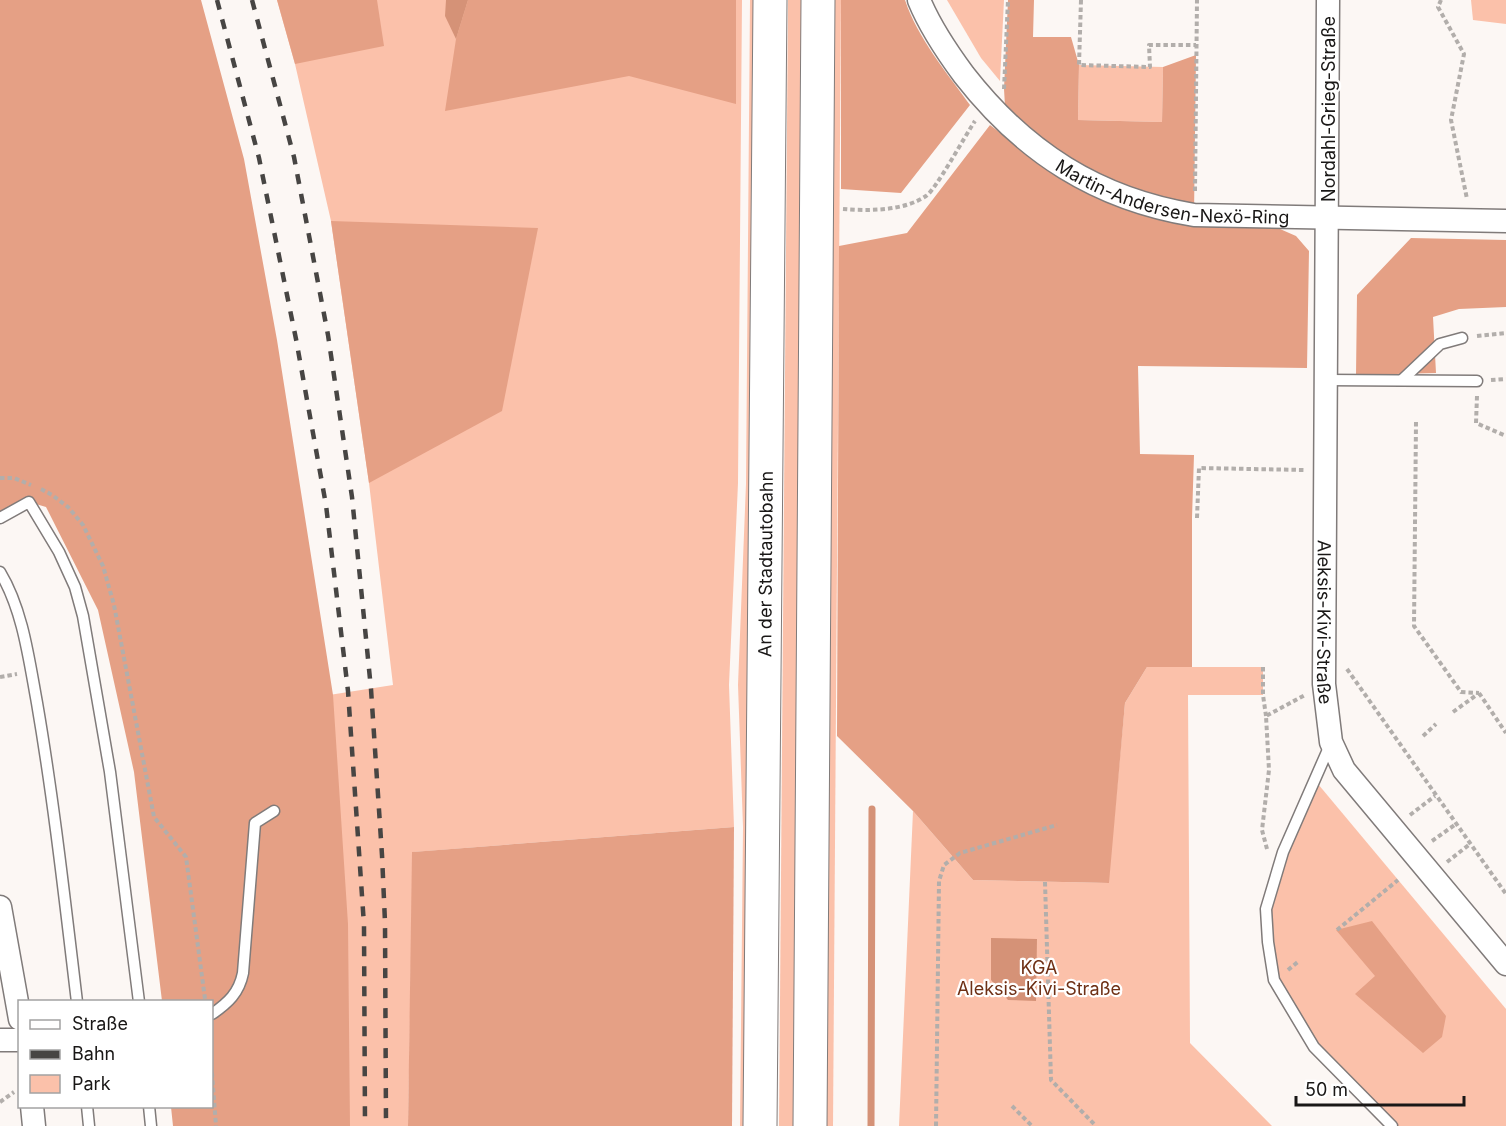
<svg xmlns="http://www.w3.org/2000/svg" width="1506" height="1126" viewBox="0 0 1506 1126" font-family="Inter,sans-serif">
	<rect width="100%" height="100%" fill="#fcf7f4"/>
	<!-- green -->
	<g fill="#fbc1aa">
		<polygon points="277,0 742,0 738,483 729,685 734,827 413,852 408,1126 188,1126 212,1106 212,1002 259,706 393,685 369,483 331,221 295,64"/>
		<polygon points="750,0 757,0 746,1126 740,1126 743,827 738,685 746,484"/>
		<polygon points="788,0 802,0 793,1126 779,1126"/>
		<polygon points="832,0 841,0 833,1126 823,1126"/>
		<polygon points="947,0 1004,0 1000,81 981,58"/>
		<polygon points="1471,0 1506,0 1506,24 1473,20"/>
		<polygon points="1079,65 1163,67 1162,122 1078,120"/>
		<polygon points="1147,667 1263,667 1263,695 1188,695 1190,1043 1272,1126 899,1126 913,811 973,880 1108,883 1125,703"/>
		<polygon points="1318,784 1506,1009 1506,1126 1392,1126 1314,1047 1274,980 1268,942 1274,879"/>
	</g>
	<!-- forest -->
	<g fill="#e5a085">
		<polygon points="0,0 201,0 244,159 277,340 333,695 348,924 350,1126 173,1126 171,1107 212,1106 212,1002 162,1001 134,772 98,610 46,507 29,502 0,518"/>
		<polygon points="277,0 377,0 384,46 295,64"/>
		<polygon points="468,0 736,0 736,104 629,76 445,111 456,39"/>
		<path d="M841,0H905C917,37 947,73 970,105L901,193L841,189Z"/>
		<polygon points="1008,0 1034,0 1033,37 1071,37 1079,65 1078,120 1162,122 1163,67 1196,55 1194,215 1162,210 1006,123 1004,89"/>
		<polygon points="990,125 1027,153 1193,223 1280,229 1296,236 1309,251 1307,368 1138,366 1140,454 1194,455 1192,518 1192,667 1147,667 1125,703 1109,883 973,880 913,811 837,736 839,246 907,233"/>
		<polygon points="331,221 538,228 502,411 369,483"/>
		<polygon points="1411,238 1506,240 1506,307 1459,309 1433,317 1436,373 1356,375 1357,295"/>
		<polygon points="734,827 732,1126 408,1126 412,852"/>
		<polygon points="1372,921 1446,1016 1442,1037 1423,1053 1355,994 1375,976 1336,930"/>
	</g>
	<!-- water -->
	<g fill="#d59277">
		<polygon points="446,0 468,0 456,39 445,16"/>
		<polygon points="991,938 1037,939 1036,1001 1008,1000 991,980"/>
	</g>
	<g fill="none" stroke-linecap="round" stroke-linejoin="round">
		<!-- stream -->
		<polyline stroke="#d59277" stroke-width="7" points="871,1126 872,809"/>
		<!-- service casing -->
		<g stroke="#807b7a" stroke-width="13">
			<g id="service">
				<polyline points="1326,380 1477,381"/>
				<polyline points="1402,380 1440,344 1462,338"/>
				<polyline points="0,518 29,502 59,552 75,587 83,616 110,772 139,1002"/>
				<path d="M0,572C23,610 29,660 37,703C54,802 65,902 77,1002"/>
				<polyline points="1330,745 1283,852 1266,909 1268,942 1274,980 1314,1047 1392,1126"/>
				<path d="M212,1014C228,1003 239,993 243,973L255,823L274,811"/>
				<polyline points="87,1106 89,1126"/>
				<polyline points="149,1106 151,1126"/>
			</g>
		</g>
		<!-- minor casing -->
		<g stroke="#807b7a" stroke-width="25">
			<g id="minor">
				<path id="s1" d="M919,0C930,27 947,52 964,75C1024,152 1097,199 1194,215L1506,221"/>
				<path id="s2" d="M1328,0L1324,684L1331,742L1344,770L1506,964"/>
				<polyline points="0,907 20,1019"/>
				<polyline points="0,1040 20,1040"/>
				<polyline points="32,1106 34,1126"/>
			</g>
		</g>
		<!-- trunk casing -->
		<g stroke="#807b7a" stroke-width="35">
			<g id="trunk">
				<path id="s3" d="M760,1126L770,0"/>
				<polyline points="810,1126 818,0"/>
			</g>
		</g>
		<!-- path -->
		<g stroke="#b2aeab" stroke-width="4" stroke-dasharray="4.5 3" stroke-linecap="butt">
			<polyline points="1081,0 1079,65 1150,67 1149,45 1196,45"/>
			<polyline points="1441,0 1438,7 1464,54 1451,120 1467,199"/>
			<polyline points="1004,89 1008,0"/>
			<polyline points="1195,191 1197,0"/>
			<path d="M843,209C869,211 904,211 926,196C935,191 966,134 975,121"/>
			<polyline points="1477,336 1506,333"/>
			<polyline points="1491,380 1506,379"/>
			<polyline points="1477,396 1476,423 1506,436"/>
			<polyline points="1416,422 1414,626 1461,692 1479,693"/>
			<polyline points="0,478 14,478 31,485"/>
			<polyline points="41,489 52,495 68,507 83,525 103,566 114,605 154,817 186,857 205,999"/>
			<polyline points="1197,518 1199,468 1304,470"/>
			<polyline points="1263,667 1263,695 1266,716"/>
			<polyline points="1347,669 1506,894"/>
			<polyline points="0,677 17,674"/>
			<polyline points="1479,693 1506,733"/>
			<polyline points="1453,712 1478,694"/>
			<polyline points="1423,736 1436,724"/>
			<polyline points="1410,815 1435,796"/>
			<polyline points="1432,841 1456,824"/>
			<polyline points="1267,849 1262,830 1269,770 1266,716 1305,695"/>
			<polyline points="1447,862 1470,844"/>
			<polyline points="1045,882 1051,1080 1096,1126"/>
			<polyline points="1337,930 1398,880"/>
			<polyline points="1288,970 1299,961"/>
			<polyline points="212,1073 216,1126"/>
			<polyline points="0,1102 14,1092"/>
			<polyline points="1012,1106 1032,1126"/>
			<polyline points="936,1126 939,881 944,865 960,853 1057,825"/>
		</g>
		<!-- service -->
		<use href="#service" stroke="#fff" stroke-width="10"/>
		<!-- minor -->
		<use href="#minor" stroke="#fff" stroke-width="22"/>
		<!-- trunk -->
		<use href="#trunk" stroke="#fff" stroke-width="33"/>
		<!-- rail -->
		<g stroke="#474543" stroke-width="4.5" stroke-dasharray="10 10" stroke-linecap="butt">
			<polyline points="217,0 259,158 296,339 326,505 348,691 364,925 365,1126"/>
			<polyline points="252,0 294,157 328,335 352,497 371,689 382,855 385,922 386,1126"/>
		</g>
	</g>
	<g text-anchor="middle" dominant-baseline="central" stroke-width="4.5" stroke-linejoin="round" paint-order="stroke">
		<!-- street labels -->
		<g font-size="18" fill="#191716" stroke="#fff">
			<text transform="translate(1328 109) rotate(-90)">Nordahl-Grieg-Straße</text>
			<text stroke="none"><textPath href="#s1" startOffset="338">Martin-Andersen-Nexö-Ring</textPath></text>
			<text stroke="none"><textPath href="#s3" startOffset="562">An der Stadtautobahn</textPath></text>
			<text stroke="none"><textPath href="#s2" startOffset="622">Aleksis-Kivi-Straße</textPath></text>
		</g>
		<!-- park labels -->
		<g font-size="18" fill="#6e3015" stroke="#fff">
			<text x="1039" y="967">KGA<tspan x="1039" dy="21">Aleksis-Kivi-Straße</tspan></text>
		</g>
	</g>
	<!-- legend -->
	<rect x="18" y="1000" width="195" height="108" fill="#ffffff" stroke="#a3a2a2" stroke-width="1.5"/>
	<rect x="30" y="1020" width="30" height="9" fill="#ffffff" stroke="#a3a2a2" stroke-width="1.5"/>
	<text x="72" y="1030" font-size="18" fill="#191716">Straße</text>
	<rect x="30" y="1050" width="30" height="9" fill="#474543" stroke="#a3a2a2" stroke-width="1.5"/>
	<text x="72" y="1060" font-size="18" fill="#191716">Bahn</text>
	<rect x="30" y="1075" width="30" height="18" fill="#fbc1aa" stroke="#a3a2a2" stroke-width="1.5"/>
	<text x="72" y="1090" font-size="18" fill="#191716">Park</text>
	<!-- scale -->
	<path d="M1296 1096v9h168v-9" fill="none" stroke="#191716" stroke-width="3"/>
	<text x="1305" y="1096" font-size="18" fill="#191716" stroke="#ffffff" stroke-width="4.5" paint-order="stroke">50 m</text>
</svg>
